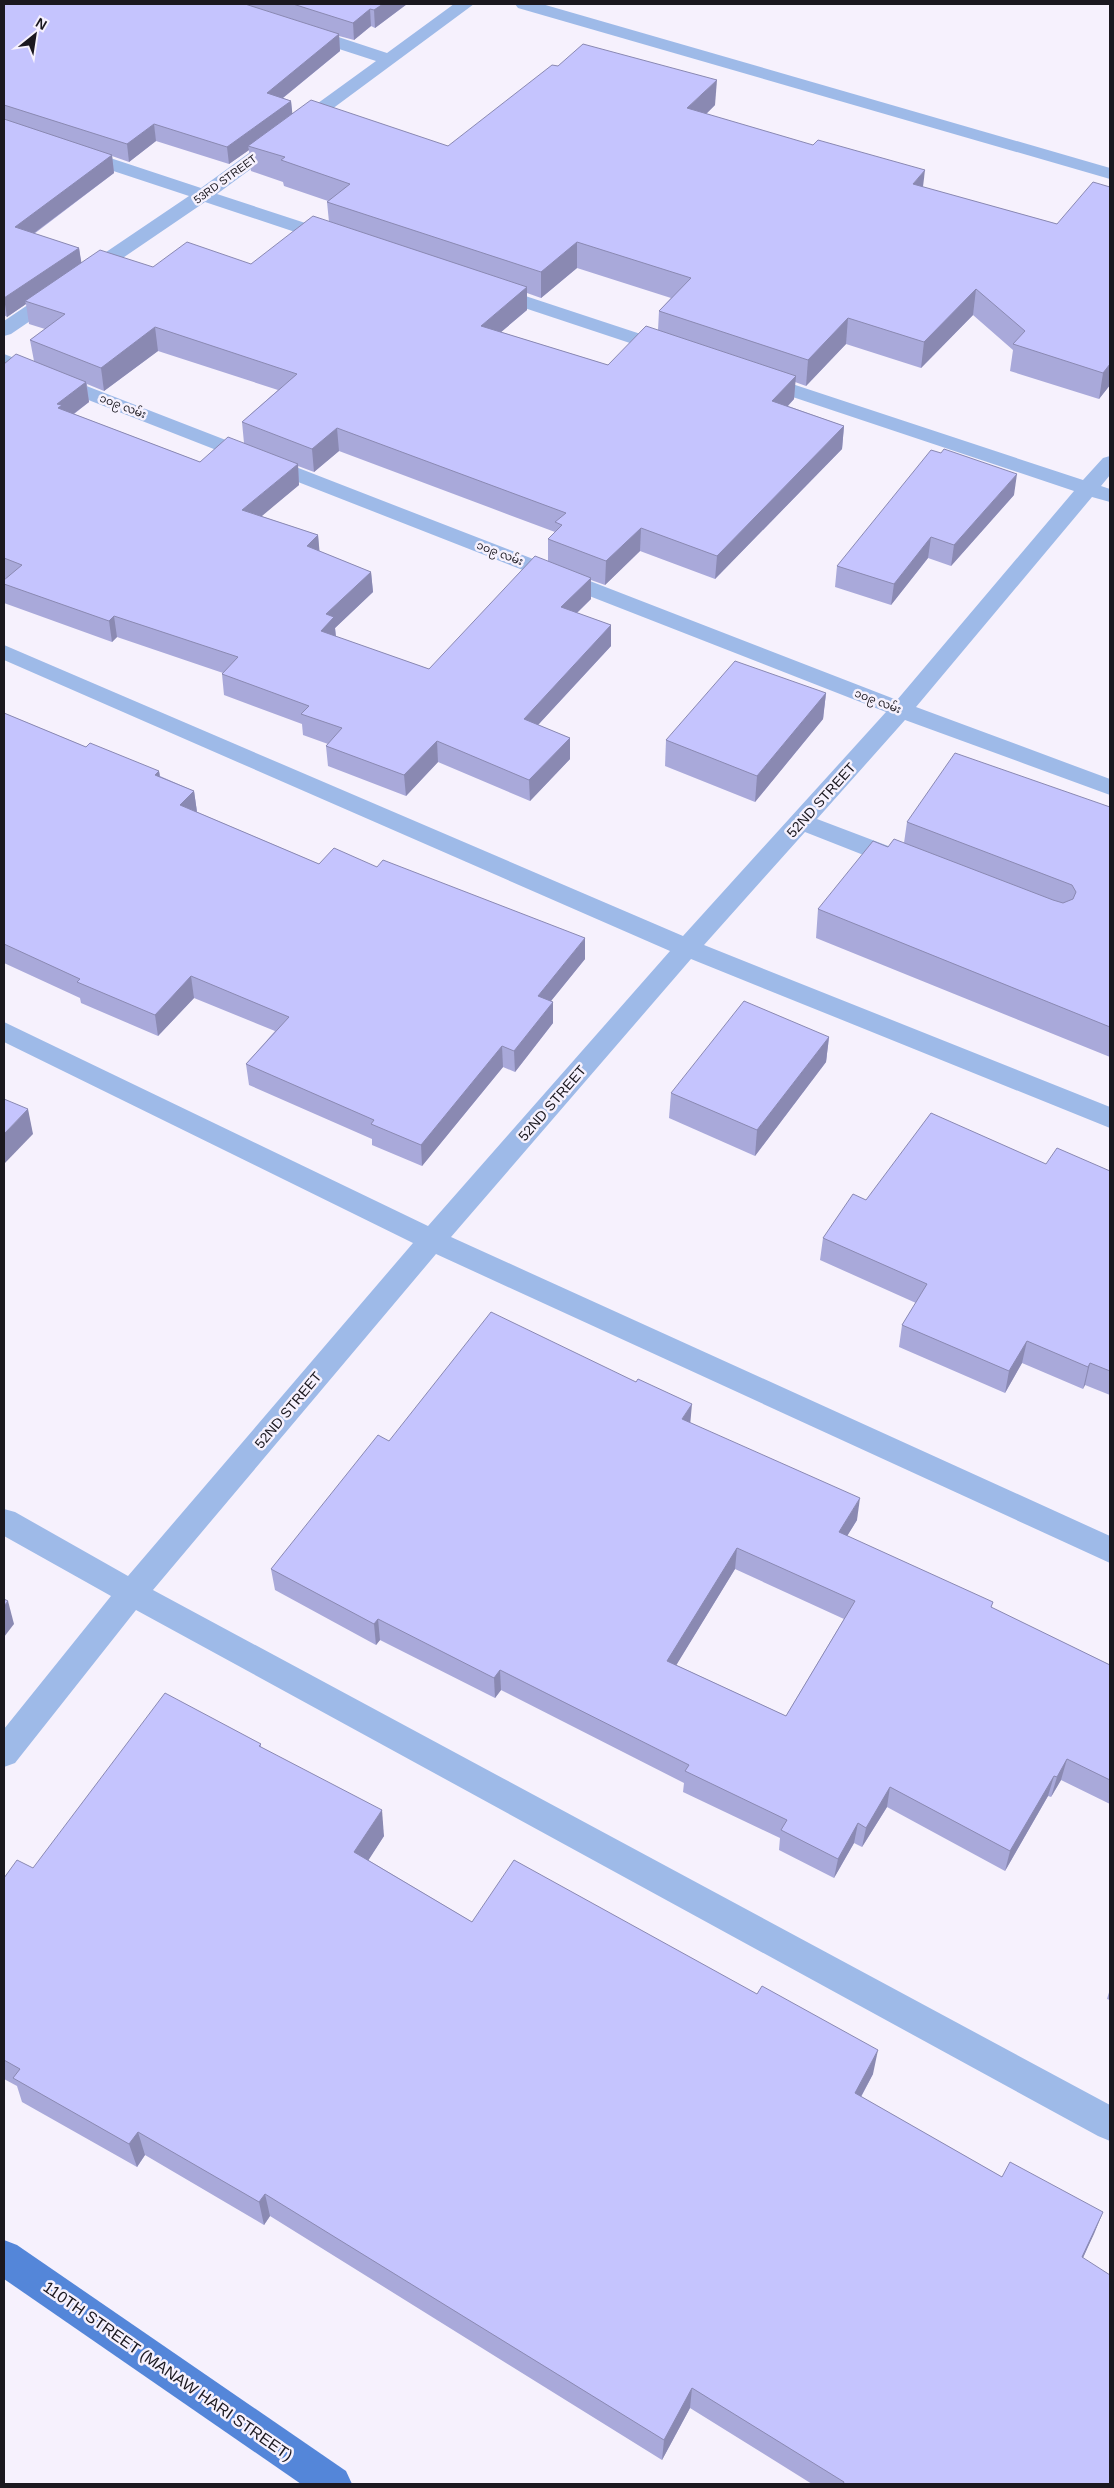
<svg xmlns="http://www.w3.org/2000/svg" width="1114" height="2488" viewBox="0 0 1114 2488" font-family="Helvetica,'Noto Sans Myanmar',sans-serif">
	<rect width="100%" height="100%" fill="#f6f1fd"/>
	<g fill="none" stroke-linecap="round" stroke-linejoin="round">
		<!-- minor -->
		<g fill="#9ebae8" fill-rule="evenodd">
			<polygon points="454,4 474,4 217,194 342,235 345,239 342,243 328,243 205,202 11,334 4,336 4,321 189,196 71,157 68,153 71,149 83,149 201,188 376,61 299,36 296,32 299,28 311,28 387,53"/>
			<polygon points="515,4 542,4 1110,168 1110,179 518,8"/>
			<polygon points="492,285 677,346 680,350 677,354 670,356 663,354 485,295 482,291 485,287"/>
			<polygon points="4,354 897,700 1074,491 751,383 748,379 751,375 758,373 765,375 1083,480 1103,458 1110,456 1110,475 1101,486 1110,489 1110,502 1092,497 916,707 1110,779 1110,795 905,720 817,819 912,855 915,861 912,867 903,869 894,867 805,832 704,945 1110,1107 1110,1128 691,959 451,1237 1110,1536 1110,1563 436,1254 153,1590 1110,2105 1110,2141 1098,2136 136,1610 15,1763 4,1767 4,1729 111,1596 4,1536 4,1509 15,1512 128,1576 413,1243 4,1042 4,1022 428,1226 670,951 4,660 4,645 683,936 886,712 4,367"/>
		</g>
		<!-- major -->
		<polygon fill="#5486d9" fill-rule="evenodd" points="4,2240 17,2245 346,2471 352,2484 301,2484 4,2279"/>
	</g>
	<!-- wall -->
	<g fill="#a9a9da" fill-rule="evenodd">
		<path d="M4,4H407L375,28L371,26L354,40L339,36L340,51L283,98L291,101L292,114L448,146L715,105L706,114L923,187L1057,224L1110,187V385L1099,399L1010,371L1013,350L973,315L921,368L846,344L806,386L795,382L794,399L788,406L844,426L842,449L715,579L640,551L605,585L591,580V599L577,613L611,625V646L538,725L570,738V759L530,801L438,762L406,796L328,766L326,746L328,744L303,735L302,724L224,695L222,674L223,673L117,637L112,642L4,603V580L6,578H4V364L34,361L30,340L45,329L29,324L26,304L7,317L4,315ZM156,141L229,164L249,150L251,171L283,182L284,186L328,201L327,202L329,222L251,264L153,267L81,263L79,248L34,234L114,173L112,156L129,162ZM577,268L671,298L659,311L658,330L608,365L501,332L527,310V293L541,298ZM158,351L278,390L242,422L244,443L200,462L74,414L89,402L87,384L104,391ZM339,451L555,532L548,539V561L429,669L336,637L335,628L373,592L371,572L319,551L318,535L261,516L299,485L298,466L314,472Z"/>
		<polygon points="1014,495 951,566 928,558 891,605 835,587 837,566"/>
		<polygon points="826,693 823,719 755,802 665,766 666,740"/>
		<polygon points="4,713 86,747 159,771 160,776 194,791 197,812 319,864 585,959 551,1001 553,1023 515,1072 503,1067 422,1166 372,1145 372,1139 249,1085 246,1064 275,1031 194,998 158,1036 81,1003 80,998 4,963"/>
		<polygon points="1110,807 1110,1057 816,938 818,909 888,847 904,843 907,822"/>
		<polygon points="829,1037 826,1062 755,1156 669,1118 671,1093"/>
		<polygon points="1046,1164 1110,1171 1110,1395 1085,1385 1083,1389 1022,1363 1005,1393 899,1347 902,1325 916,1303 820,1260 823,1238 866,1200"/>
		<path d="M691,1423L857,1520L847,1536L992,1608L1110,1665V1804L1061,1780L1051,1797L1048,1796L1005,1871L887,1807L862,1847L854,1843L834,1878L779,1850L780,1838L683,1792L684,1783L501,1690L495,1698L380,1640L376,1645L275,1590L271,1569L389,1441ZM735,1569L844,1619L786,1716L676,1665Z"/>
		<polygon points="261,1744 261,1748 384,1836 368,1860 472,1922 873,2074 861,2097 1002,2177 1103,2212 1083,2258 1110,2484 812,2484 690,2408 662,2460 270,2216 264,2225 145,2155 137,2167 22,2102 17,2086 4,2079 4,1878 33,1868"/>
		<polygon points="1110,1989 1110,2000 1107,1999"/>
	</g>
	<!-- shaded-wall -->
	<g fill="#8a89b2">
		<polygon points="383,4 407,4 375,28 374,10"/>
		<polygon points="370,9 371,26 354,40 353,23"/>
		<polygon points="339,34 340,51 268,110 267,93"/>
		<polygon points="717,80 715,105 686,134 687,108"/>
		<polygon points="291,101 293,119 248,146 249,150 229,164 227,147"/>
		<polygon points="154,124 156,141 129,162 127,144"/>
		<polygon points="112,155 114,173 18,245 15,227"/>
		<polygon points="925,170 922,195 913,184"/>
		<polygon points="577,242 577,268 541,298 541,272"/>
		<polygon points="79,248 82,266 25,301 26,304 7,317 4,298"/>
		<polygon points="527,287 527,310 481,349 481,326"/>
		<polygon points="976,289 973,315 921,368 924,342"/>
		<polygon points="848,318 846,344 806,386 808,360"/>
		<polygon points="155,327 158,351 104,391 101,368"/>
		<polygon points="1110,364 1110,385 1099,399 1103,373"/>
		<polygon points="796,376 794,399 771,424 772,401"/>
		<polygon points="86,382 89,402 64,421 65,426 57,404"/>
		<polygon points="844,426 842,449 715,579 717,556"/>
		<polygon points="337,428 339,451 314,472 312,449"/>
		<polygon points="298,464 299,485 244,531 242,510"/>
		<polygon points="1017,474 1014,495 951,566 954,545"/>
		<polygon points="641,528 640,551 605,585 606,561"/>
		<polygon points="318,535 320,556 307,546"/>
		<polygon points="931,537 928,558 891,605 894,584"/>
		<polygon points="371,572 373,592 335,628 336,638 321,631 326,614"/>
		<polygon points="591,578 591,599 561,628 561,607"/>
		<polygon points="114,616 117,637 112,642 109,621"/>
		<polygon points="611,625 611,646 524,740 524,719"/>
		<polygon points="826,693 823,719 755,802 757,776"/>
		<polygon points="570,738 570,759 530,801 529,780"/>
		<polygon points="437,741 438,762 406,796 404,775"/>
		<polygon points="159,771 162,792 155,775"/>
		<polygon points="194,791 197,812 180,805"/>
		<polygon points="585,938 585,959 538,1017 538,996"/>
		<polygon points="191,976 194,998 158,1036 155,1015"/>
		<polygon points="553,1002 553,1023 515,1072 514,1051"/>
		<polygon points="829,1037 826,1062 755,1156 757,1130"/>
		<polygon points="502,1046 503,1067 422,1166 421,1145"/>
		<polygon points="28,1109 33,1134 4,1164 4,1134"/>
		<polygon points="1027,1341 1022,1363 1005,1393 1009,1371"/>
		<polygon points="1090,1363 1085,1385 1083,1389 1088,1367"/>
		<polygon points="692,1404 690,1426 682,1419"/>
		<polygon points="860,1498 857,1520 836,1554 839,1532"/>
		<polygon points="737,1548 735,1569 666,1682 667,1661"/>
		<polygon points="8,1601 14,1624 4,1637 4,1606"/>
		<polygon points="378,1619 380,1640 376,1645 374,1624"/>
		<polygon points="500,1670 501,1690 495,1698 494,1678"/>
		<polygon points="1067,1759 1061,1780 1051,1797 1057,1777"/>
		<polygon points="1054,1776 1048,1796 1005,1871 1010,1851"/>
		<polygon points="890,1787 887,1807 862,1847 866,1828"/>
		<polygon points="382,1810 384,1836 357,1878 354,1852"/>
		<polygon points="858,1823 854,1843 834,1878 838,1859"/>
		<polygon points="878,2050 873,2074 850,2117 855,2093"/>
		<polygon points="138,2132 145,2155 137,2167 129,2144"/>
		<polygon points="265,2194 270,2216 264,2225 259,2202"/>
		<polygon points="1103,2212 1094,2234 1073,2279 1082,2257"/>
		<polygon points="692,2388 690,2408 662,2460 664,2440"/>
	</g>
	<!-- building -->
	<g fill="#c5c4fe" stroke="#8a89b2" fill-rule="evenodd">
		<polygon points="4,4 245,4 339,34 267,93 291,101 227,147 154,124 127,144 4,105"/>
		<polygon points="293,4 383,4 374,10 370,9 353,23"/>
		<polygon points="583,44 717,80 687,108 813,145 818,140 925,170 913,184 1057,224 1093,182 1110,187 1110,364 1103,373 1013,344 1025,331 976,289 924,342 848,318 808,360 659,311 691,278 577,242 541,272 327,202 350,184 281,160 285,157 248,146 311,100 448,146 552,65 558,66"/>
		<polygon points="4,119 112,155 15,227 79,248 4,298"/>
		<polygon points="313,216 527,287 481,326 608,365 646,326 796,376 772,401 844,426 717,556 641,528 606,561 548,539 562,525 555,522 566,513 337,428 312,449 242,422 297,374 155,327 101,368 30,340 65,314 25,301 100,250 153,267 187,242 251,264"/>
		<polygon points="16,354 86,382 57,404 62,405 58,408 200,462 228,437 298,464 242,510 318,535 307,546 371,572 326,614 334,617 321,631 429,669 535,556 591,578 561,607 611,625 524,719 570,738 529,780 437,741 404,775 326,746 342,728 301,714 309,706 222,674 238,657 114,616 109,621 4,584 4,580 22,565 4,558 4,364"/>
		<polygon points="944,449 1017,474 954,545 931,537 894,584 837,566 931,450 941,453"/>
		<polygon points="735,661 826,693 757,776 666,740"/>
		<polygon points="4,713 86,747 90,743 159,771 155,775 194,791 180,805 319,864 334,848 377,867 383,860 585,938 538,996 553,1002 514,1051 502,1046 421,1145 371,1124 374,1120 246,1064 289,1017 191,976 155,1015 77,982 80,979 4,944"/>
		<polygon points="955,753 1110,807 1110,1027 818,909 873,841 888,847 894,839 1053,900 1063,903 1073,899 1076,892 1072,885 907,822"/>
		<polygon points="744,1001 829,1037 757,1130 671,1093"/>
		<polygon points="4,1099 28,1109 4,1134"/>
		<polygon points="931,1113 1046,1164 1057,1148 1110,1171 1110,1371 1090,1363 1088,1367 1027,1341 1009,1371 902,1325 927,1284 823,1238 853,1194 866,1200"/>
		<path d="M491,1312L636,1382L638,1379L692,1404L682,1419L860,1498L839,1532L993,1602L991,1607L1110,1665V1780L1067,1759L1057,1777L1054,1776L1010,1851L890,1787L866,1828L858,1823L838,1859L781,1830L787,1820L685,1771L689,1765L500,1670L494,1678L378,1619L374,1624L271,1569L378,1435L389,1441ZM737,1548L855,1601L786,1716L667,1661Z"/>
		<polygon points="4,1599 8,1601 4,1606"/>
		<polygon points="165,1693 261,1744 259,1746 382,1810 354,1852 472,1922 514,1860 757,1994 762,1986 878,2050 855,2093 1002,2177 1010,2162 1103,2212 1082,2257 1110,2275 1110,2484 843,2484 844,2482 692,2388 664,2440 265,2194 259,2202 138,2132 129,2144 13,2078 20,2069 4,2060 4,1878 17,1860 33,1868"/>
	</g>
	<g text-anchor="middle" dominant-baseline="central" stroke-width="5" stroke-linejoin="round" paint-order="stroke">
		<!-- far-street labels -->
		<g font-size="11" fill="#1b181f" stroke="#f6f1fd">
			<text transform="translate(225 179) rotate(-36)">53RD STREET</text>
			<text transform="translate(123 406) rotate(21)">၁၀၉ လမ်း</text>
			<text transform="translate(500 553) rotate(21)">၁၀၉ လမ်း</text>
			<text transform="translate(878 701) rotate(21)">၁၀၉ လမ်း</text>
		</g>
		<!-- street labels -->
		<g font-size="14" fill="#1b181f" stroke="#f6f1fd">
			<text transform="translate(821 800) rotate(-48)">52ND STREET</text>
			<text transform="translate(552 1103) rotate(-49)">52ND STREET</text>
			<text transform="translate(288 1410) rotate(-50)">52ND STREET</text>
		</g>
		<!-- near-street labels -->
		<g font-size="16" fill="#1b181f" stroke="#f6f1fd">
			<text transform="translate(168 2371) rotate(35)">110TH STREET (MANAW HARI STREET)</text>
		</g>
	</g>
	<!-- border -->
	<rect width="1114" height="2488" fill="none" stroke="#1b181f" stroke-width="10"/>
	<!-- north arrow -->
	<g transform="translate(35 35) rotate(30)" stroke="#f6f1fd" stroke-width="4" paint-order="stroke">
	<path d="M0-4L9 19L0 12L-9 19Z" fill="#1b181f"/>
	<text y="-8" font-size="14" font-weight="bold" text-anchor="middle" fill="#1b181f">N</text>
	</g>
</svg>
